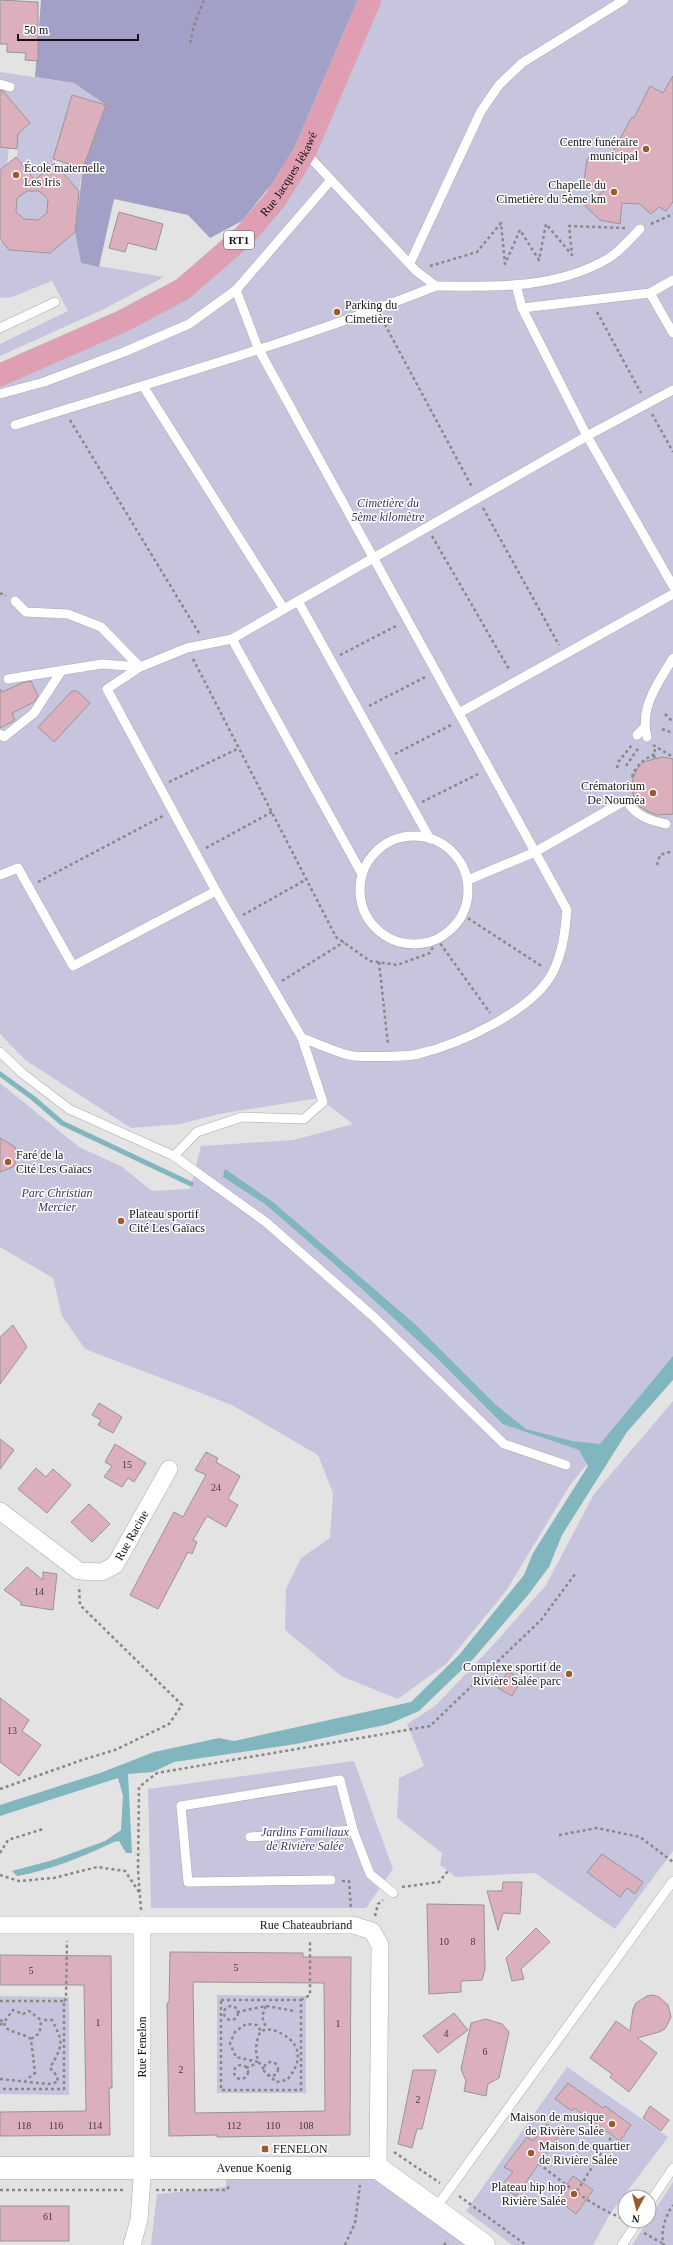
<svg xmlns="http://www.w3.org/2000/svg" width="673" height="2245" viewBox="0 0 673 2245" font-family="'Times New Roman',serif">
	<rect width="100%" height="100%" fill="#e3e3e4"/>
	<!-- green -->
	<g fill="#c7c5de">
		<polygon points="370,0 673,0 673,1361 570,1485 506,1591 446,1664 398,1699 341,1676 285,1630 286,1589 301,1558 330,1538 333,1493 318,1455 232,1405 85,1349 62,1316 53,1278 0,1247 0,1083 79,1147 121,1166 152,1191 190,1189 201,1146 294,1140 353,1124 319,1098 219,1114 180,1124 131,1128 25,1060 0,1034 0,375 123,321 245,235"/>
		<polygon points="0,72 74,83 106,105 72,95 52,165 35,180 17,158 18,134 30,123 6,95 0,100"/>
		<polygon points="0,147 9,148 7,164 0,170"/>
		<polygon points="62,162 83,168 79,191 59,168"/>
		<polygon points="27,191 39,191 48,199 47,213 38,220 24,219 16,212 17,198"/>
		<polygon points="75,232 81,263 164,277 104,309 0,356 0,344 68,311 52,281 12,297 0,298 0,243 2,241 9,250 49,253"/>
		<polygon points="673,1401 673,1851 615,1929 535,1873 456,1877 440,1865 442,1853 397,1818 399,1778 424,1766 407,1724 435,1706 495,1643 546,1585 594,1494"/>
		<polygon points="354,1761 393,1869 366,1908 151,1908 148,1789"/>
		<polygon points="217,1995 306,1996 306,2093 217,2093"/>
		<polygon points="0,1996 69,1997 69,2095 0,2094"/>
		<polygon points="567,2067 668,2137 610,2214 593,2245 512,2245 466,2211"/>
		<polygon points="226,2177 356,2177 378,2180 470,2245 151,2245 157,2194 226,2187"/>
		<polygon points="673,2182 673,2245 632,2245"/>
	</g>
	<!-- forest -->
	<polygon fill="#a3a0c7" points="41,0 358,0 305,152 267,190 242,221 210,238 188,215 114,199 99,267 81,263 75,232 83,168 106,105 74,83 35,77"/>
	<!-- water -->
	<path fill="#81b6be" d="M225,1169L273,1202L416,1325L496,1405L526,1429L572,1441L600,1444L673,1356V1380L627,1432L562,1535L549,1567L528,1595L474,1658L419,1711L389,1724L296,1744L174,1762L153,1772L128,1774L132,1853H126L119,1841L114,1842C82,1857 51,1870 17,1876L12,1871L53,1860L105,1841L121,1830L123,1796L118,1778L0,1816V1805L100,1773L154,1752L219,1738L234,1741L411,1702L459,1655L524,1575L533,1553L588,1466L579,1450L503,1424L438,1359L339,1268L265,1204L223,1177Z"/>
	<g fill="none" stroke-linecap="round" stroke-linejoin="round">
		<!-- stream -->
		<polyline stroke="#81b6be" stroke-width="5" points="0,1074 33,1098 62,1123 191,1184"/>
	</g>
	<!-- building -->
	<g fill="#dcafbd" stroke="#979596" fill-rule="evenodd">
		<polygon points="0,0 38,2 38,61 25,60 26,53 7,52 7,44 0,44"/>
		<polygon points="673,76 673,202 666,211 659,207 651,214 640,204 622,203 620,224 600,220 585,206 606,189 584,182 587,159 595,153 611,155 632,117 634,118 650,86 663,93"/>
		<polygon points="0,90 3,91 30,123 18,134 17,149 0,147"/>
		<polygon points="72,95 106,105 83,168 53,159"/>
		<path d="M16,157L35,180L54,163L79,191L75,232L50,253L9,250L0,239V170ZM27,191H39L48,199L47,213L38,220L24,219L16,212L17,198Z"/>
		<polygon points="119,212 163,224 156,250 128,243 125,252 109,248"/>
		<polygon points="31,681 38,696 34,702 12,713 15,720 0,728 0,689 2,692 22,683"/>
		<polygon points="72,691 77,691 90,703 54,742 38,727"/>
		<polygon points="662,757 673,759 673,814 656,815 647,811 639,806 634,798 632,788 633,778 637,769 643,762"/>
		<polygon points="0,1138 15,1147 18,1156 13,1167 0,1172"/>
		<polygon points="13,1325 27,1347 0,1384 0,1337"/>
		<polygon points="99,1403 122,1417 113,1433 98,1425 101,1420 92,1415"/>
		<polygon points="0,1439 14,1450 0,1469"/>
		<polygon points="115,1444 146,1463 134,1482 128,1478 122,1487 104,1477 112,1466 105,1462"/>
		<polygon points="206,1452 218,1458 216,1462 240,1476 228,1499 238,1505 226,1527 207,1516 193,1540 197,1542 192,1554 188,1552 158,1609 130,1595 174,1512 183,1517 206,1475 195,1470"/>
		<polygon points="36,1468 46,1477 53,1469 71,1485 47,1513 18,1489"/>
		<polygon points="89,1504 110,1524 92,1542 71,1522"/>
		<polygon points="27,1567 43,1580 43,1572 57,1574 53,1610 21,1605 21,1602 4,1590"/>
		<polygon points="508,1671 522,1680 512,1696 498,1688"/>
		<polygon points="0,1698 29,1720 22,1731 41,1745 19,1776 0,1762"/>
		<polygon points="602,1854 643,1882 635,1894 627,1888 620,1897 587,1872"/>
		<polygon points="503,1882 522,1882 520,1914 503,1913 498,1930 487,1891 502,1891"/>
		<polygon points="427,1904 484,1905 485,1969 482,1980 461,1981 461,1992 429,1994"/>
		<polygon points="536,1928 550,1942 521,1969 524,1979 512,1981 506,1958"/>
		<path d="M170,1952L303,1953V1957H351L350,2135L217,2137V2135L169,2136L167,2003H169ZM193,1982L324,1983L325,2111L195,2113Z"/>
		<polygon points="0,1955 111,1956 112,2088 109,2088 110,2135 0,2136 0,2112 86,2111 84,1985 0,1985"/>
		<polygon points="653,1995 659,1997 668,2005 671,2017 665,2029 659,2032 637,2038 657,2053 629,2092 610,2077 612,2074 590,2058 616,2021 630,2031 633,2009 636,2003 647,1996"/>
		<polygon points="454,2013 468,2030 438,2053 423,2036"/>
		<polygon points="486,2019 502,2024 509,2032 499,2078 488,2084 486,2096 464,2091 466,2081 461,2069 471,2023"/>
		<polygon points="413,2070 436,2070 422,2129 417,2129 412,2148 398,2144"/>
		<polygon points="568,2083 603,2108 605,2106 631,2125 620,2141 574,2108 572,2111 555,2099"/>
		<polygon points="650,2106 669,2120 661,2131 643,2118"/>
		<polygon points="547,2124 560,2134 516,2196 501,2186 513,2172 504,2167 527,2137 533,2141"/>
		<polygon points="573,2176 593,2190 576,2214 556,2198"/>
		<rect x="0" y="2206" width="69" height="35"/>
	</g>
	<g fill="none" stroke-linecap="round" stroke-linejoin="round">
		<!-- lane casing -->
		<g stroke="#aaaaab" stroke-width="10">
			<g id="lane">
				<polyline points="0,84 10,87"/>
				<polyline points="410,263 481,111 499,85 522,63 624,0"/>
				<polyline points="516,285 522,308 587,436 673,586"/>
				<path d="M436,286C494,287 557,289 609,258C620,251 631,238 640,229"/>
				<polyline points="650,293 673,333"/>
				<polyline points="522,308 650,293 673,280"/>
				<polyline points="0,328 55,302"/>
				<polyline points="0,394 44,382 124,352 189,324 236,290"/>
				<path d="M15,425C156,381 299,341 436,286L416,271L305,152"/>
				<path d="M15,601L26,612L68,614L101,627L140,667L107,689L216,891L302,1038C317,1043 339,1054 354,1056C368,1057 405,1057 418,1054C460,1044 533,1011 553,972C563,951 565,932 567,910L258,348L236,290L331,180"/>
				<polyline points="298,601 430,839"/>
				<polyline points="284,609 587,436 673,390"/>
				<polyline points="232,639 362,874"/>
				<polyline points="8,679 102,664 140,667 187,648 232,639 284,609 143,386"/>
				<polyline points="459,713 673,594"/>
				<polyline points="0,734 4,737 34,713 62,670"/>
				<polyline points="637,735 644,728"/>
				<path d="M647,737C639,707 659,682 673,658"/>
				<circle cx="414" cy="890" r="54"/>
				<polyline points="0,875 18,868 73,966 216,891"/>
				<path d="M468,880L535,852L626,800C636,816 648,820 666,824"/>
				<polyline points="0,1052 22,1073 69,1109 174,1156 267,1223 375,1318 504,1444 566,1465"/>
				<polyline points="174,1156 197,1132 242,1117 304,1119 323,1102 302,1038"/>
				<polyline points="250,1837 353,1830"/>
				<polyline points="331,1880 188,1882 181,1806 340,1780 353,1830 370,1874 393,1893"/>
				<polyline points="649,2204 673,2168"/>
				<polyline points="435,2209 673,1881"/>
				<polyline points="622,2245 638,2221"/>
			</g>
		</g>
		<!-- street casing -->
		<g stroke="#aaaaab" stroke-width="18">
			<g id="street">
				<path id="s1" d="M0,1511L79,1571L102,1572L115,1565L169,1469"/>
				<path id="s2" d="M0,1925H353L372,1931L380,1945L378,2168"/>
				<polyline points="132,2245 139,2220 142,2178 142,1925"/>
			</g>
		</g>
		<!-- secondary casing -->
		<g stroke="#aaaaab" stroke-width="23">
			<g id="secondary">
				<path id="s3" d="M0,2168H378L484,2245"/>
			</g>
		</g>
		<!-- primary casing -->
		<g stroke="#bdbdbd" stroke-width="23">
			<g id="primary">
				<path id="s4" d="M0,375L123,321L183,289L245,235L275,200L305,152L370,0"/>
			</g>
		</g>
		<!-- path -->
		<g stroke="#888889" stroke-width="2.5" stroke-dasharray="3 3" stroke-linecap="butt">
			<polyline points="190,43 195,22 204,0"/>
			<polyline points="651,224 673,214"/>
			<polyline points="430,266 477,252 501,223 505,264 520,230 539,260 546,224 572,255 569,226 625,228"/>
			<polyline points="597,312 641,393"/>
			<polyline points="382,319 472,487"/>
			<polyline points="652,414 673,452"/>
			<polyline points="70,420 199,633"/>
			<polyline points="483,508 559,645"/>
			<polyline points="432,536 510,671"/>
			<polyline points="0,593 6,596"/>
			<polyline points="340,655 398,625"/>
			<polyline points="193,659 336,937 370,961 397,965 430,953 437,939 490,1013"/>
			<polyline points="369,706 425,677"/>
			<polyline points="665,714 673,722"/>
			<polyline points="662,729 673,733"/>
			<polyline points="653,745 673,757"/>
			<polyline points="395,754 451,725"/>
			<polyline points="654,758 655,748"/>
			<polyline points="626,766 639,747"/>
			<polyline points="617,768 619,761 632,745"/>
			<path d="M632,777C636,765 644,759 655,754"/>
			<polyline points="169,782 239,748"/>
			<polyline points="422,802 478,774"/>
			<polyline points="206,848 272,812"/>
			<polyline points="657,865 660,855 673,851"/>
			<polyline points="38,882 163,816"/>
			<polyline points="243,915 307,879"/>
			<polyline points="463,915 543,967"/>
			<polyline points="379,962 388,1045"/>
			<polyline points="282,981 344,942"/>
			<polyline points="0,1789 82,1760 115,1750 169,1724 182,1705 80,1605 79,1586"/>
			<polyline points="559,1835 597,1828 640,1837 673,1862"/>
			<polyline points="0,1853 8,1840 43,1829"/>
			<polyline points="0,1875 19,1881 54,1878 97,1867 125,1871 139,1892"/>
			<polyline points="342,1881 349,1881 351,1910"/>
			<polyline points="402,1887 439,1882 448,1871"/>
			<polyline points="141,1910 138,1870 139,1787 157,1773 430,1726 541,1620 575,1574"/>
			<polyline points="375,1916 378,1904 383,1900"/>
			<rect x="221" y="2000" width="80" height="90"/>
			<polyline points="301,2000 310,1995 310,1940"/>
			<polyline points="0,2001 64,2001 64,2089 0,2089"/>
			<polyline points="64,2001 66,1999 67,1941"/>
			<path d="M266,2006C261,2016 262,2020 267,2028"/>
			<circle cx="231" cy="2013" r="7"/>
			<polyline points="237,2012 266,2006 295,2011"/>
			<path d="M0,2020L4,2022L13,2010L23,2014L29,2011L41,2020C41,2030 40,2034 31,2039"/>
			<path d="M0,2025L4,2022L5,2027C12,2033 22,2033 31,2039L35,2073L26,2080"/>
			<polyline points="258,2062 236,2057 230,2043 235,2032 246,2024 257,2025 261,2031"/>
			<circle cx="271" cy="2069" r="7"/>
			<circle cx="241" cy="2072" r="7"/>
			<polyline points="246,2068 257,2063"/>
			<path d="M264,2069C254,2059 254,2043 261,2031C270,2028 276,2030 284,2035C304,2047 300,2065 287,2080L276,2082L268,2074"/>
			<path d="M0,2079L48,2084L58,2082L57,2076L50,2068C63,2045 64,2043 52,2020H41"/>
			<polyline points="394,2152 440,2183"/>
			<path d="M539,2164C566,2184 593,2208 625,2219"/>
			<polyline points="0,2190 125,2190"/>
			<polyline points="156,2190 227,2190 229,2186"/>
			<polyline points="577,2191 612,2136"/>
			<polyline points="459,2196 526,2245"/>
			<polyline points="644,2233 662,2243"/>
			<polyline points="345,2245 355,2223 360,2185"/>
			<polyline points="444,2245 448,2240"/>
			<path d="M665,2245L663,2244C661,2230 665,2216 673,2205"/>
		</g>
		<!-- lane -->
		<use href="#lane" stroke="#fff" stroke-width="9"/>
		<!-- street -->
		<use href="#street" stroke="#fff" stroke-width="17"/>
		<!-- secondary -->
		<use href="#secondary" stroke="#fff" stroke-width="22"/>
		<!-- primary -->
		<use href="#primary" stroke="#e09eb3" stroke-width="22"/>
	</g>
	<!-- markers -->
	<g fill="#9e5b29" stroke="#fff" stroke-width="1.5">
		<circle cx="646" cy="149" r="4"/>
		<circle cx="16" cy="175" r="4"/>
		<circle cx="614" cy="192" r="4"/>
		<circle cx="337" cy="312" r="4"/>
		<circle cx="653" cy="793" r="4"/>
		<circle cx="8" cy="1162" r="4"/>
		<circle cx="121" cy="1221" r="4"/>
		<circle cx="569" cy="1674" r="4"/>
		<circle cx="612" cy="2124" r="4"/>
		<rect x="261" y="2145" width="8" height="8" rx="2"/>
		<circle cx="531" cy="2153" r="4"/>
		<circle cx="574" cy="2194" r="4"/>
	</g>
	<g text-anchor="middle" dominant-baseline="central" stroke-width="3" stroke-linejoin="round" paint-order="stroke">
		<!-- number labels -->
		<g font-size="10" fill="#453a3e">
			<text x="127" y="1464">15</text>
			<text x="216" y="1487">24</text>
			<text x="39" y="1591">14</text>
			<text x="12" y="1730">13</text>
			<text x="444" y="1941">10</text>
			<text x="473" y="1941">8</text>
			<text x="236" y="1967">5</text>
			<text x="31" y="1970">5</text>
			<text x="98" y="2022">1</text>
			<text x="338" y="2023">1</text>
			<text x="446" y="2033">4</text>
			<text x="485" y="2051">6</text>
			<text x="181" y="2069">2</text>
			<text x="418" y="2099">2</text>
			<text x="24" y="2125">118</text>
			<text x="56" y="2125">116</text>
			<text x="95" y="2125">114</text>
			<text x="234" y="2125">112</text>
			<text x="273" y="2125">110</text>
			<text x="306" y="2125">108</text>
			<text x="48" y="2216">61</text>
		</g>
		<!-- shield labels -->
		<rect fill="#fff" stroke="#5a5a5a" stroke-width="1" x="224" y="231" width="30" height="18" rx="3"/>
		<g font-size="11" font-weight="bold" fill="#131313">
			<text x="239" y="240">RT1</text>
		</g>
		<!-- poi labels -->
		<g font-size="12" fill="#131313" stroke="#fff" text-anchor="end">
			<text x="638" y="142">Centre funéraire<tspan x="638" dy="14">municipal</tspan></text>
			<text x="24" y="168" text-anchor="start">École maternelle<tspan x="24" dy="14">Les Iris</tspan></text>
			<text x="606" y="185">Chapelle du<tspan x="606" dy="14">Cimetière du 5ème km</tspan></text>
			<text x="345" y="305" text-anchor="start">Parking du<tspan x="345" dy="14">Cimetière</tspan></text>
			<text x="645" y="786">Crématorium<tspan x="645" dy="14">De Nouméa</tspan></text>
			<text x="16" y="1155" text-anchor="start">Faré de la<tspan x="16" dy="14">Cité Les Gaïacs</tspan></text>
			<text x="129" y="1214" text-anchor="start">Plateau sportif<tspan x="129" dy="14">Cité Les Gaïacs</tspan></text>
			<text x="561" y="1667">Complexe sportif de<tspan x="561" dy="14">Rivière Salée parc</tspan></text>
			<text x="604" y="2117">Maison de musique<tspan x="604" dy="14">de Rivière Salée</tspan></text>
			<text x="539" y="2146" text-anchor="start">Maison de quartier<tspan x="539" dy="14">de Rivière Salée</tspan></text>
			<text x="273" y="2149" text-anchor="start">FENELON</text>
			<text x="566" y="2187">Plateau hip hop<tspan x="566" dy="14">Rivière Salée</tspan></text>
		</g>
		<!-- street labels -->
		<g font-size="12" fill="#131313" stroke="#fff">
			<text stroke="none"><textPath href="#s4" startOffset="360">Rue Jacques Iékawé</textPath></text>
			<text stroke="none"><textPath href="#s1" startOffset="171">Rue Racine</textPath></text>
			<text stroke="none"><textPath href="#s2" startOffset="306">Rue Chateaubriand</textPath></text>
			<text transform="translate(142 2047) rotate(-90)">Rue Fenelon</text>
			<text stroke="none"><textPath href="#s3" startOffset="254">Avenue Koenig</textPath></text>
		</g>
		<!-- park labels -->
		<g font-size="12" font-style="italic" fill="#3b3365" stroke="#fff">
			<text x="388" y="503">Cimetière du<tspan x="388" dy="14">5ème kilomètre</tspan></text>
			<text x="57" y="1193">Parc Christian<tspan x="57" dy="14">Mercier</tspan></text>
			<text x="305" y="1832">Jardins Familiaux<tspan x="305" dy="14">de Rivière Salée</tspan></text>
		</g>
	</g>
	<!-- north arrow -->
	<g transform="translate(637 2209) rotate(187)"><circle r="19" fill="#ffffff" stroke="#a1a1a1"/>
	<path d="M0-3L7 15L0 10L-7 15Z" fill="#9e5b29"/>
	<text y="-6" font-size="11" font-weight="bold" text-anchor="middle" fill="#131313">N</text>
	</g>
	<!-- scale -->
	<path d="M18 34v6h120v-6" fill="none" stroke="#131313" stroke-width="2"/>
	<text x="24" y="34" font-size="12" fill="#131313" stroke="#ffffff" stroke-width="3" paint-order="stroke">50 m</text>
</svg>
